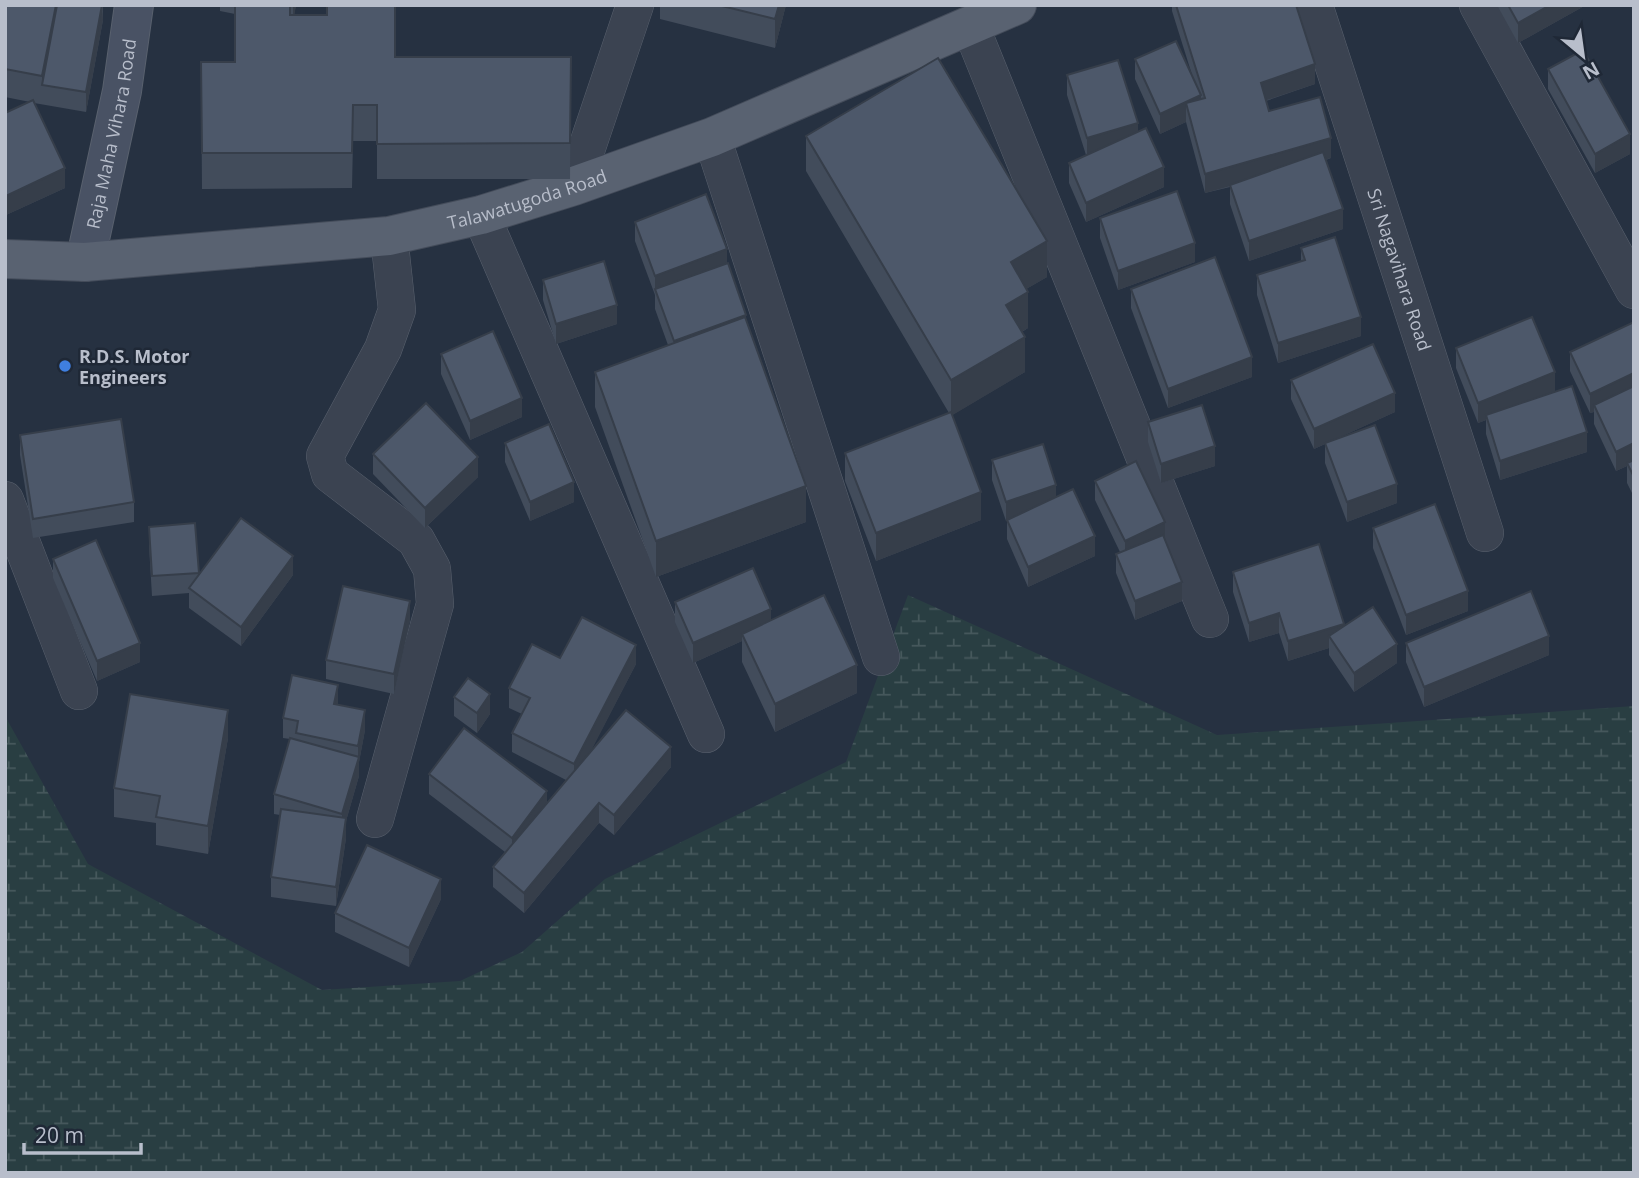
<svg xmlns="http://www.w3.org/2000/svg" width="1639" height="1178" viewBox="0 0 1639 1178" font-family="'Open Sans',sans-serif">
	<defs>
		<pattern id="wetland-marsh" width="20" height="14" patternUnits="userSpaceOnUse" patternTransform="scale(1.75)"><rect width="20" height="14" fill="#293e42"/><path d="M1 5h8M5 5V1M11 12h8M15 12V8" fill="none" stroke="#46585c"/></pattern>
	</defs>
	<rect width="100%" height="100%" fill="#263141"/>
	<!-- wetland -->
	<polygon fill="url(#wetland-marsh)" points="908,595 1217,735 1634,706 1634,1173 5,1173 5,716 88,864 322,990 460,981 522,952 605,879 846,762"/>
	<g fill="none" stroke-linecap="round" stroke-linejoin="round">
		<!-- street casing -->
		<g stroke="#59616e" stroke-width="38">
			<g id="street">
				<path id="s1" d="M1314,5L1485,533"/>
				<polyline points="1478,5 1634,290"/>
				<polyline points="970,25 1210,619"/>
				<polyline points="712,137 881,657"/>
				<polyline points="574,186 635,5"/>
				<polyline points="481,215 706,734"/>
				<polyline points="5,500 79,691"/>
				<polyline points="375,819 435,604 432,569 416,540 330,474 325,456 383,349 397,310 389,236"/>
			</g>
		</g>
		<!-- secondary casing -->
		<g stroke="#59616e" stroke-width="40">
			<g id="secondary">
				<path id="s2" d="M85,262L122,91L134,5"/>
			</g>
		</g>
		<!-- primary casing -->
		<g stroke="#444c5a" stroke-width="40">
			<g id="primary">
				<path id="s3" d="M5,259L85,262L389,236L481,215L574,186L712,137L1017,5"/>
			</g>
		</g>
		<!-- street -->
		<use href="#street" stroke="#3b4351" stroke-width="37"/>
		<!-- secondary -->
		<use href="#secondary" stroke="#495264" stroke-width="38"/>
		<!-- primary -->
		<use href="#primary" stroke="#596271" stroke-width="38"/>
	</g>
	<!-- wall -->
	<g fill="#424c5b">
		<polygon points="5,5 103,5 103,20 86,112 34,103 65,188 6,215 5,213 5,113 30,102 5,97"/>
		<polygon points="220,5 296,5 294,15 395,57 571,57 570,179 377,179 377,141 353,141 352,188 202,189 201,62 235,62 235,14 220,11"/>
		<polygon points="660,5 786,5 775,48 660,19"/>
		<polygon points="1172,5 1296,5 1315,84 1266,101 1269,111 1331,158 1326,160 1343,229 1249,261 1230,204 1230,187 1205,193 1186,122 1160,134 1135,79 1135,59 1193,78 1172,11"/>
		<polygon points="1497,5 1586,5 1518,43"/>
		<polygon points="1548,69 1630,154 1595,173 1548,89"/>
		<polygon points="1067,75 1138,131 1164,187 1086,222 1069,183 1069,163 1086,155 1067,95"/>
		<polygon points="806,136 1047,277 1026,289 1028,328 1022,332 1025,372 952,415 981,520 876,561 845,481 845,453 949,413 806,171"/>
		<polygon points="1100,218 1195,262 1118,290 1100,238"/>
		<polygon points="635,222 727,263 746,321 806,522 656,577 595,407 595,372 668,345 655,309 655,295 635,241"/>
		<polygon points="1301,248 1361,336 1278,363 1257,295 1257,275 1301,261"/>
		<polygon points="543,280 617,324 556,344 543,300"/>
		<polygon points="1131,289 1252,377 1168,408 1131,308"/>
		<polygon points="1634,322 1634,497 1627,483 1627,466 1616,471 1594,424 1594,412 1590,413 1570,371 1570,352"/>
		<polygon points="1456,348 1587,452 1500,480 1486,434 1486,420 1478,423 1456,368"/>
		<polygon points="441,354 522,417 470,440 441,374"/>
		<polygon points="1291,380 1395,412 1327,443 1397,503 1347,522 1325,463 1325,444 1314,449 1291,399"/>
		<polygon points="1148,422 1215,466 1161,483 1148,442"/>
		<polygon points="20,435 134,502 134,522 33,538 20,455"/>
		<polygon points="505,443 574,502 530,521 505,462"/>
		<polygon points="373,454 478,477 425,528 373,474"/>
		<polygon points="992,460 1056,497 1095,556 1028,587 1007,539 1007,521 1006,521 992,480"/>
		<polygon points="1095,481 1165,539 1182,601 1135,620 1116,573 1116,554 1120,552 1095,500"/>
		<polygon points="195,523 199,575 293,575 241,646 189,608 189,593 152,596 149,546 149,527"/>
		<polygon points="1373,528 1468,611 1406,635 1373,548"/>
		<polygon points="53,559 140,662 97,681 53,578"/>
		<polygon points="1233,572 1344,626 1397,663 1354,692 1329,655 1329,648 1288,661 1279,633 1249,642 1233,592"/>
		<polygon points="675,602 771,620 857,693 775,732 742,662 742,641 693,663 675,622"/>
		<polygon points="410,620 394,694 326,679 326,660"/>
		<polygon points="1406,643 1549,655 1424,707 1406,662"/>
		<polygon points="560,658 636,664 591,750 671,767 614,835 599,823 524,913 493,887 493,867 505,852 429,794 429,774 547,803 566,780 512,752 512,733 522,714 509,708 509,688"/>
		<polygon points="454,697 490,714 477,733 454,716"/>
		<polygon points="338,705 365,730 359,762 359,776 346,821 346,838 336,906 271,897 271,877 280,815 274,814 274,794 290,739 283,738 283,718"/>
		<polygon points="228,738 208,854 156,845 156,823 114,817 114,788"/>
		<polygon points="441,899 409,967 335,932 335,913"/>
	</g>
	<!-- shaded-wall -->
	<g fill="#363e4a">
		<polygon points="56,5 60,5 42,85 42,76"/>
		<polygon points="102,5 103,20 86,112 86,92"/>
		<polygon points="293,5 296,5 293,23"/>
		<polygon points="779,5 786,5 775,48 775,19"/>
		<polygon points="1550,5 1586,5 1518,43 1518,23"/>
		<polygon points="1315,64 1315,84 1261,102 1261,83"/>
		<polygon points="1201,95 1201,115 1186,103 1186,122 1160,134 1160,114"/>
		<polygon points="1138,123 1138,142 1087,158 1087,138"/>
		<polygon points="1630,134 1630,154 1595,173 1595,154"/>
		<polygon points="1331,138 1331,158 1205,193 1205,174"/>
		<polygon points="1164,167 1164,187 1086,222 1086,203"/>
		<polygon points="65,168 65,188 6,215 6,196"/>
		<polygon points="1343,209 1343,229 1249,261 1249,241"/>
		<polygon points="1047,241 1047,277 1011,298 1011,262"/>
		<polygon points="1195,243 1195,262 1118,290 1118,271"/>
		<polygon points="727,249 727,268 655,289 655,276"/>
		<polygon points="1028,292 1028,328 1006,341 1006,305"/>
		<polygon points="617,305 617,324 556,344 556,324"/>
		<polygon points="746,315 746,334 674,361 674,341"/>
		<polygon points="1361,317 1361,336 1278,363 1278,343"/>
		<polygon points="1025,337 1025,372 951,416 951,380"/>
		<polygon points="1252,357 1252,377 1168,408 1168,389"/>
		<polygon points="1555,372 1555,392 1486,415 1486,420 1478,423 1478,403"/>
		<polygon points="1634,373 1634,393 1594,405 1594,412 1590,413 1590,394"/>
		<polygon points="1395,393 1395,412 1314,449 1314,429"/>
		<polygon points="522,398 522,417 470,440 470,421"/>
		<polygon points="1587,432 1587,452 1500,480 1500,461"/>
		<polygon points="1634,443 1634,463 1627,463 1627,466 1616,471 1616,452"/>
		<polygon points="1215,446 1215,466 1161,483 1161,464"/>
		<polygon points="478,457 478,477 425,528 425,508"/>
		<polygon points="574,482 574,502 530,521 530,502"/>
		<polygon points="1397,484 1397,503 1347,522 1347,502"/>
		<polygon points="1056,485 1056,505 1006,521 1006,502"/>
		<polygon points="806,486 806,522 656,577 656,541"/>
		<polygon points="981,492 981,520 876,561 876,533"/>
		<polygon points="1165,522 1165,542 1125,561 1125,541"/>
		<polygon points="1095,536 1095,556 1028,587 1028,567"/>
		<polygon points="293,556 293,575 241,646 241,627"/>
		<polygon points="1182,582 1182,601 1135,620 1135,601"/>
		<polygon points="1468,591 1468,611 1406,635 1406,615"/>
		<polygon points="410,601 410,620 394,694 394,674"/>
		<polygon points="771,609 771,629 742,634 742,641 693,663 693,643"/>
		<polygon points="1279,613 1279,633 1249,642 1249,623"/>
		<polygon points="1344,624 1344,644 1329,636 1329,648 1288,661 1288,641"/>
		<polygon points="1549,636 1549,655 1424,707 1424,687"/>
		<polygon points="140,643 140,662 97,681 97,661"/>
		<polygon points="1397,644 1397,663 1354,692 1354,673"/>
		<polygon points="636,645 636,664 574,784 574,764"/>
		<polygon points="857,665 857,693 775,732 775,704"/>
		<polygon points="338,685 338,704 334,704"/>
		<polygon points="490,694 490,714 477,733 477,713"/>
		<polygon points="228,710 228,738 208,854 208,826"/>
		<polygon points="365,710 365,730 359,762 359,776 346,821 346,838 336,906 336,887 342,833 342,814 358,759 358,746"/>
		<polygon points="671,747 671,767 614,835 614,815"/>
		<polygon points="547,791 547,811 512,857 512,838"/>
		<polygon points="599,803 599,823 524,913 524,893"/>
		<polygon points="441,879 441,899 409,967 409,948"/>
	</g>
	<!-- building -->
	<g fill="#4d586a" stroke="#363e4a" stroke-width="2">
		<polygon points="5,5 56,5 42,76 5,69"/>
		<polygon points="57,5 102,5 86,92 42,85"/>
		<polygon points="235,5 290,5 290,15 327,15 327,5 395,5 395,57 571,57 570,143 377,144 377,105 353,105 352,153 202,153 201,62 235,62"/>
		<polygon points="718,5 779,5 775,19"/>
		<polygon points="1176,5 1296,5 1315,64 1261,83 1269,111 1320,97 1331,138 1205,174 1186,103 1205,98"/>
		<polygon points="1508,5 1550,5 1518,23"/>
		<polygon points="1176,41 1201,95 1160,114 1135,59"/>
		<polygon points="1583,50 1630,134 1595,154 1548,69"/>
		<polygon points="938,58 1047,241 1011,262 1028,292 1006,305 1025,337 951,380 806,136"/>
		<polygon points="1118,60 1138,123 1087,138 1067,75"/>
		<polygon points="33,100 65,168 6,196 5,193 5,113"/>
		<polygon points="1146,128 1164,167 1086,203 1069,163"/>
		<polygon points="1323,152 1343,209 1249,241 1230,185"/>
		<polygon points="1177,191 1195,243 1118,271 1100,218"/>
		<polygon points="706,194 727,249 655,276 635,222"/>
		<polygon points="1335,237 1361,317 1278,343 1257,275 1305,260 1301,248"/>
		<polygon points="1215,257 1252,357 1168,389 1131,289"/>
		<polygon points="604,261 617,305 556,324 543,280"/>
		<polygon points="728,263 746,315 674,341 655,289"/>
		<polygon points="745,317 806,486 656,541 595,372"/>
		<polygon points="1532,317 1555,372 1478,403 1456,348"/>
		<polygon points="1634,322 1634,373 1590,394 1570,352"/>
		<polygon points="493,331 522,398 470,421 441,354"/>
		<polygon points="1373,344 1395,393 1314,429 1291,380"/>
		<polygon points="1572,386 1587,432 1500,461 1486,415"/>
		<polygon points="1634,386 1634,443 1616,452 1594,405"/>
		<polygon points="426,403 478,457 425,508 373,454"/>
		<polygon points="1202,405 1215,446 1161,464 1148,422"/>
		<polygon points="951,412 981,492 876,533 845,453"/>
		<polygon points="121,419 134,502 33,519 20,435"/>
		<polygon points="549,424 574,482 530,502 505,443"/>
		<polygon points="1375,425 1397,484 1347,502 1325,443"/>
		<polygon points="1043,444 1056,485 1006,502 992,460"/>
		<polygon points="1634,460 1634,477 1627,463"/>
		<polygon points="1136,461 1165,522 1125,541 1095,481"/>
		<polygon points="1073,489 1095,536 1028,567 1007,520"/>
		<polygon points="1435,504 1468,591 1406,615 1373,528"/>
		<polygon points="241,518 293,556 241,627 189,588"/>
		<polygon points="195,523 199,573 152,576 149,527"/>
		<polygon points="1163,535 1182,582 1135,601 1116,554"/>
		<polygon points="96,540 140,643 97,661 53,559"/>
		<polygon points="1319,544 1344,624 1288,641 1279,613 1249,623 1233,572"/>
		<polygon points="753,568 771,609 693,643 675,602"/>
		<polygon points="343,586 410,601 394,674 326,660"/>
		<polygon points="1531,591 1549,636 1424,687 1406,643"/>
		<polygon points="824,595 857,665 775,704 742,634"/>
		<polygon points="1373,607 1397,644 1354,673 1329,636"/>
		<polygon points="582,617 636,645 574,764 512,733 530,698 509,688 532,644 560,658"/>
		<polygon points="292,675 338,685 334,704 365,710 358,746 296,733 298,721 283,718"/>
		<polygon points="468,678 490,694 477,713 454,697"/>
		<polygon points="130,694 228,710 208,826 156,817 160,796 114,788"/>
		<polygon points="626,710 671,747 614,815 599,803 524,893 493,867"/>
		<polygon points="464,728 547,791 512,838 429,774"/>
		<polygon points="290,738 359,757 342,814 274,794"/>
		<polygon points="281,809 346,818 336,887 271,877"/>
		<polygon points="367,845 441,879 409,948 335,913"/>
	</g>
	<!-- markers -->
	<circle fill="#3f7fe0" stroke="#1f2836" stroke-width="2.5" cx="65" cy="366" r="7"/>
	<g text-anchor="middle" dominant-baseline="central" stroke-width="5" stroke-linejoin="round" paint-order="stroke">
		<!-- street labels -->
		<g font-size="18" fill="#b8becb" stroke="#1f2836">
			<text stroke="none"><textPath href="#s2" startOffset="131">Raja Maha Vihara Road</textPath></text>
			<text stroke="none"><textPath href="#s3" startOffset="528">Talawatugoda Road</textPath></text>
			<text stroke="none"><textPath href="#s1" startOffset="278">Sri Nagavihara Road</textPath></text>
		</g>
		<!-- poi labels -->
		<g font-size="18" font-weight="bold" fill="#b8becb" stroke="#1f2836" text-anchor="start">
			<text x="79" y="356">R.D.S. Motor<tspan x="79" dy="21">Engineers</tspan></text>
		</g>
	</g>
	<!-- border -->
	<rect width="1639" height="1178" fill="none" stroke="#b8becb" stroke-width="14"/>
	<!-- north arrow -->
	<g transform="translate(1583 56) rotate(151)" stroke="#1f2836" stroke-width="5" paint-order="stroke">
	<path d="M0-5L12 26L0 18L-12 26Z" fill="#b8becb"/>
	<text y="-10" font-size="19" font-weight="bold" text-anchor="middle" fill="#b8becb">N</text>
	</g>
	<!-- scale -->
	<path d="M24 1143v10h117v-10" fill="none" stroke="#b8becb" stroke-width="3.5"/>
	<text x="35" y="1143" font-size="21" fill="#b8becb" stroke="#1f2836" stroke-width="5" paint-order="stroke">20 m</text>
</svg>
